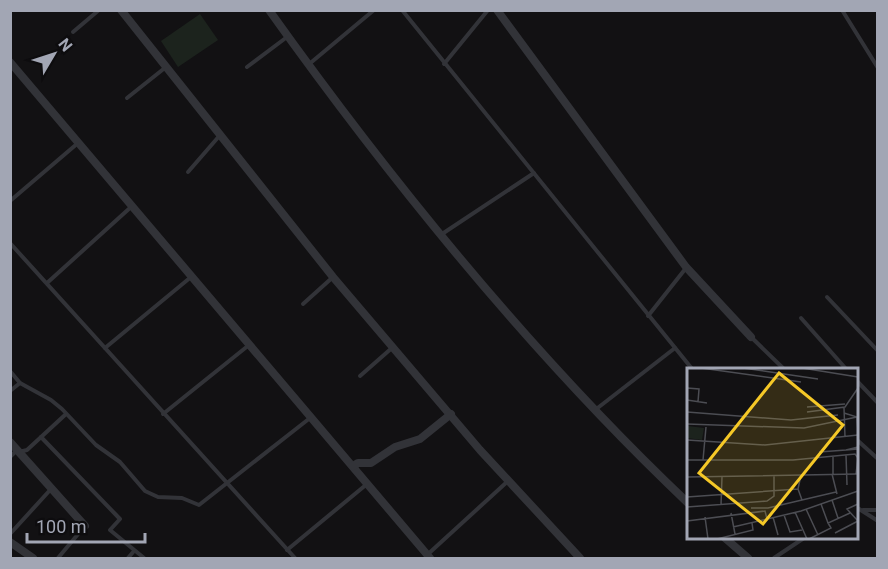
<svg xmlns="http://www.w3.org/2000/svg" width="888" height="569" viewBox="0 0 888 569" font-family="Roboto,sans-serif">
	<rect width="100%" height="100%" fill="#121113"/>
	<!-- grass -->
	<polygon fill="#1c231d" points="200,14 218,40 178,67 161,41"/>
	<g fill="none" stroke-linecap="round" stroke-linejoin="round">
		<!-- lane -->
		<g stroke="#323338" stroke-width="4">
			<polyline points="402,10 693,370"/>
			<polyline points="842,10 878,68"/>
			<polyline points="73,32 99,10"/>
			<polyline points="444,64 488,10"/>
			<polyline points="308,65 374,10"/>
			<polyline points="247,67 287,37"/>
			<polyline points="127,98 166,67"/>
			<polyline points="188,172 221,134"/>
			<polyline points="10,201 78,143"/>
			<polyline points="442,234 534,173"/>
			<polyline points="10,243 295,558"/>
			<polyline points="47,283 131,207"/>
			<polyline points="827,297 878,351"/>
			<polyline points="303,304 333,277"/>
			<polyline points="648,316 686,268"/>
			<polyline points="801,318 847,370"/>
			<polyline points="751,337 785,370"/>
			<polyline points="105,348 191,277"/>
			<polyline points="10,371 20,383 51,400 62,409 96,445 120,462 145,491 158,497 182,498 199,505 310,418"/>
			<polyline points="360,376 393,347"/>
			<polyline points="856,380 878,403"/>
			<polyline points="10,391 20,383"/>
			<polyline points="595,410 675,348"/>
			<polyline points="163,414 249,345"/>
			<polyline points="41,437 120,519 110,530 144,558"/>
			<polyline points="856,439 878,459"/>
			<polyline points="19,452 27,450 66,414"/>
			<polyline points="10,457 17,450"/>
			<polyline points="856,507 878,521"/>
			<polyline points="863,510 878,510"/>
			<polyline points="10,534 51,489"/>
			<polyline points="287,550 367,484"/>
			<polyline points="427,555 508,481"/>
			<polyline points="58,558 84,527"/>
			<polyline points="128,558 134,551"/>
			<polyline points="774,558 804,538"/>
		</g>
		<!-- street -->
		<g stroke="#323338" stroke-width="8">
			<polyline points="121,10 333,277 480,450 580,558"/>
			<path d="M269,10C394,185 532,355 688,503"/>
			<polyline points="497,10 686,267 751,337"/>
			<polyline points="10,62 430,558"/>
			<polyline points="10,442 85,526"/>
			<polyline points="353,466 358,463 371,463 395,447 420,439 451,414"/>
			<polyline points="725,538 748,558"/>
			<polyline points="10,542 33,558"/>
		</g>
	</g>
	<!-- overview -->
	<g transform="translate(687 368)">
		<rect width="171" height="171" fill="#121113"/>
		<path d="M1,58L17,60L15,72L0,70Z" fill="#1c231d"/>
		<path fill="none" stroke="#4c4d53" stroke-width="1.5" d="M14,0L114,14M56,0L131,11M115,0L171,9M0,20L12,21L11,34M0,32L20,35M120,39L158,36M157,40L158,69M0,44L104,52L151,47M120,44L158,39L171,20M157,45L170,49L171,64M0,56L117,60L170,49M0,72L78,77L171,67M171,79L159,82L171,81M132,84L159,82M159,87L160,117M146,88V106M0,92H106L168,86L171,90L169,106M16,92L19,59M145,106L150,126M114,107L111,121L115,132M0,109L170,106M0,129L111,121M145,132L151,150M134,136L141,155M171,136L160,141L171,153M34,137L35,109M0,139L80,133L87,128V108M64,140H81L149,124M119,141L131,167M108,144L120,171M44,145L48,166M97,147L103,164L115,162M18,149L21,171M86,149L91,167M0,153L78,143L80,151M46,159L114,143L171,123M148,165L171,153M30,171L66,162L65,155M122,171L144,160L141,155L163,145"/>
		<path fill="#f5c827" fill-opacity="0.15" stroke="#f5c827" stroke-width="3" d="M92,5L156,57L76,156L12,105Z"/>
		<rect width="171" height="171" fill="none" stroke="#a2a6b4" stroke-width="3"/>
	</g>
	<!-- border -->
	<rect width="888" height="569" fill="none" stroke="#a2a6b4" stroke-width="24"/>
	<!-- north arrow -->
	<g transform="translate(54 54) rotate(51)" stroke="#0d0c0e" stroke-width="4.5" paint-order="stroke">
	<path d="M0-4.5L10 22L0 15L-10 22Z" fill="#a2a6b4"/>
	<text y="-9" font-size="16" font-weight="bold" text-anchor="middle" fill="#a2a6b4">N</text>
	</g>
	<!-- scale -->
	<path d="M27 533v9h118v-9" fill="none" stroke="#a2a6b4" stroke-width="3"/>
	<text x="36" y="533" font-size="18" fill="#a2a6b4" stroke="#0d0c0e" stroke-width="4.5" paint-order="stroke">100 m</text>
</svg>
